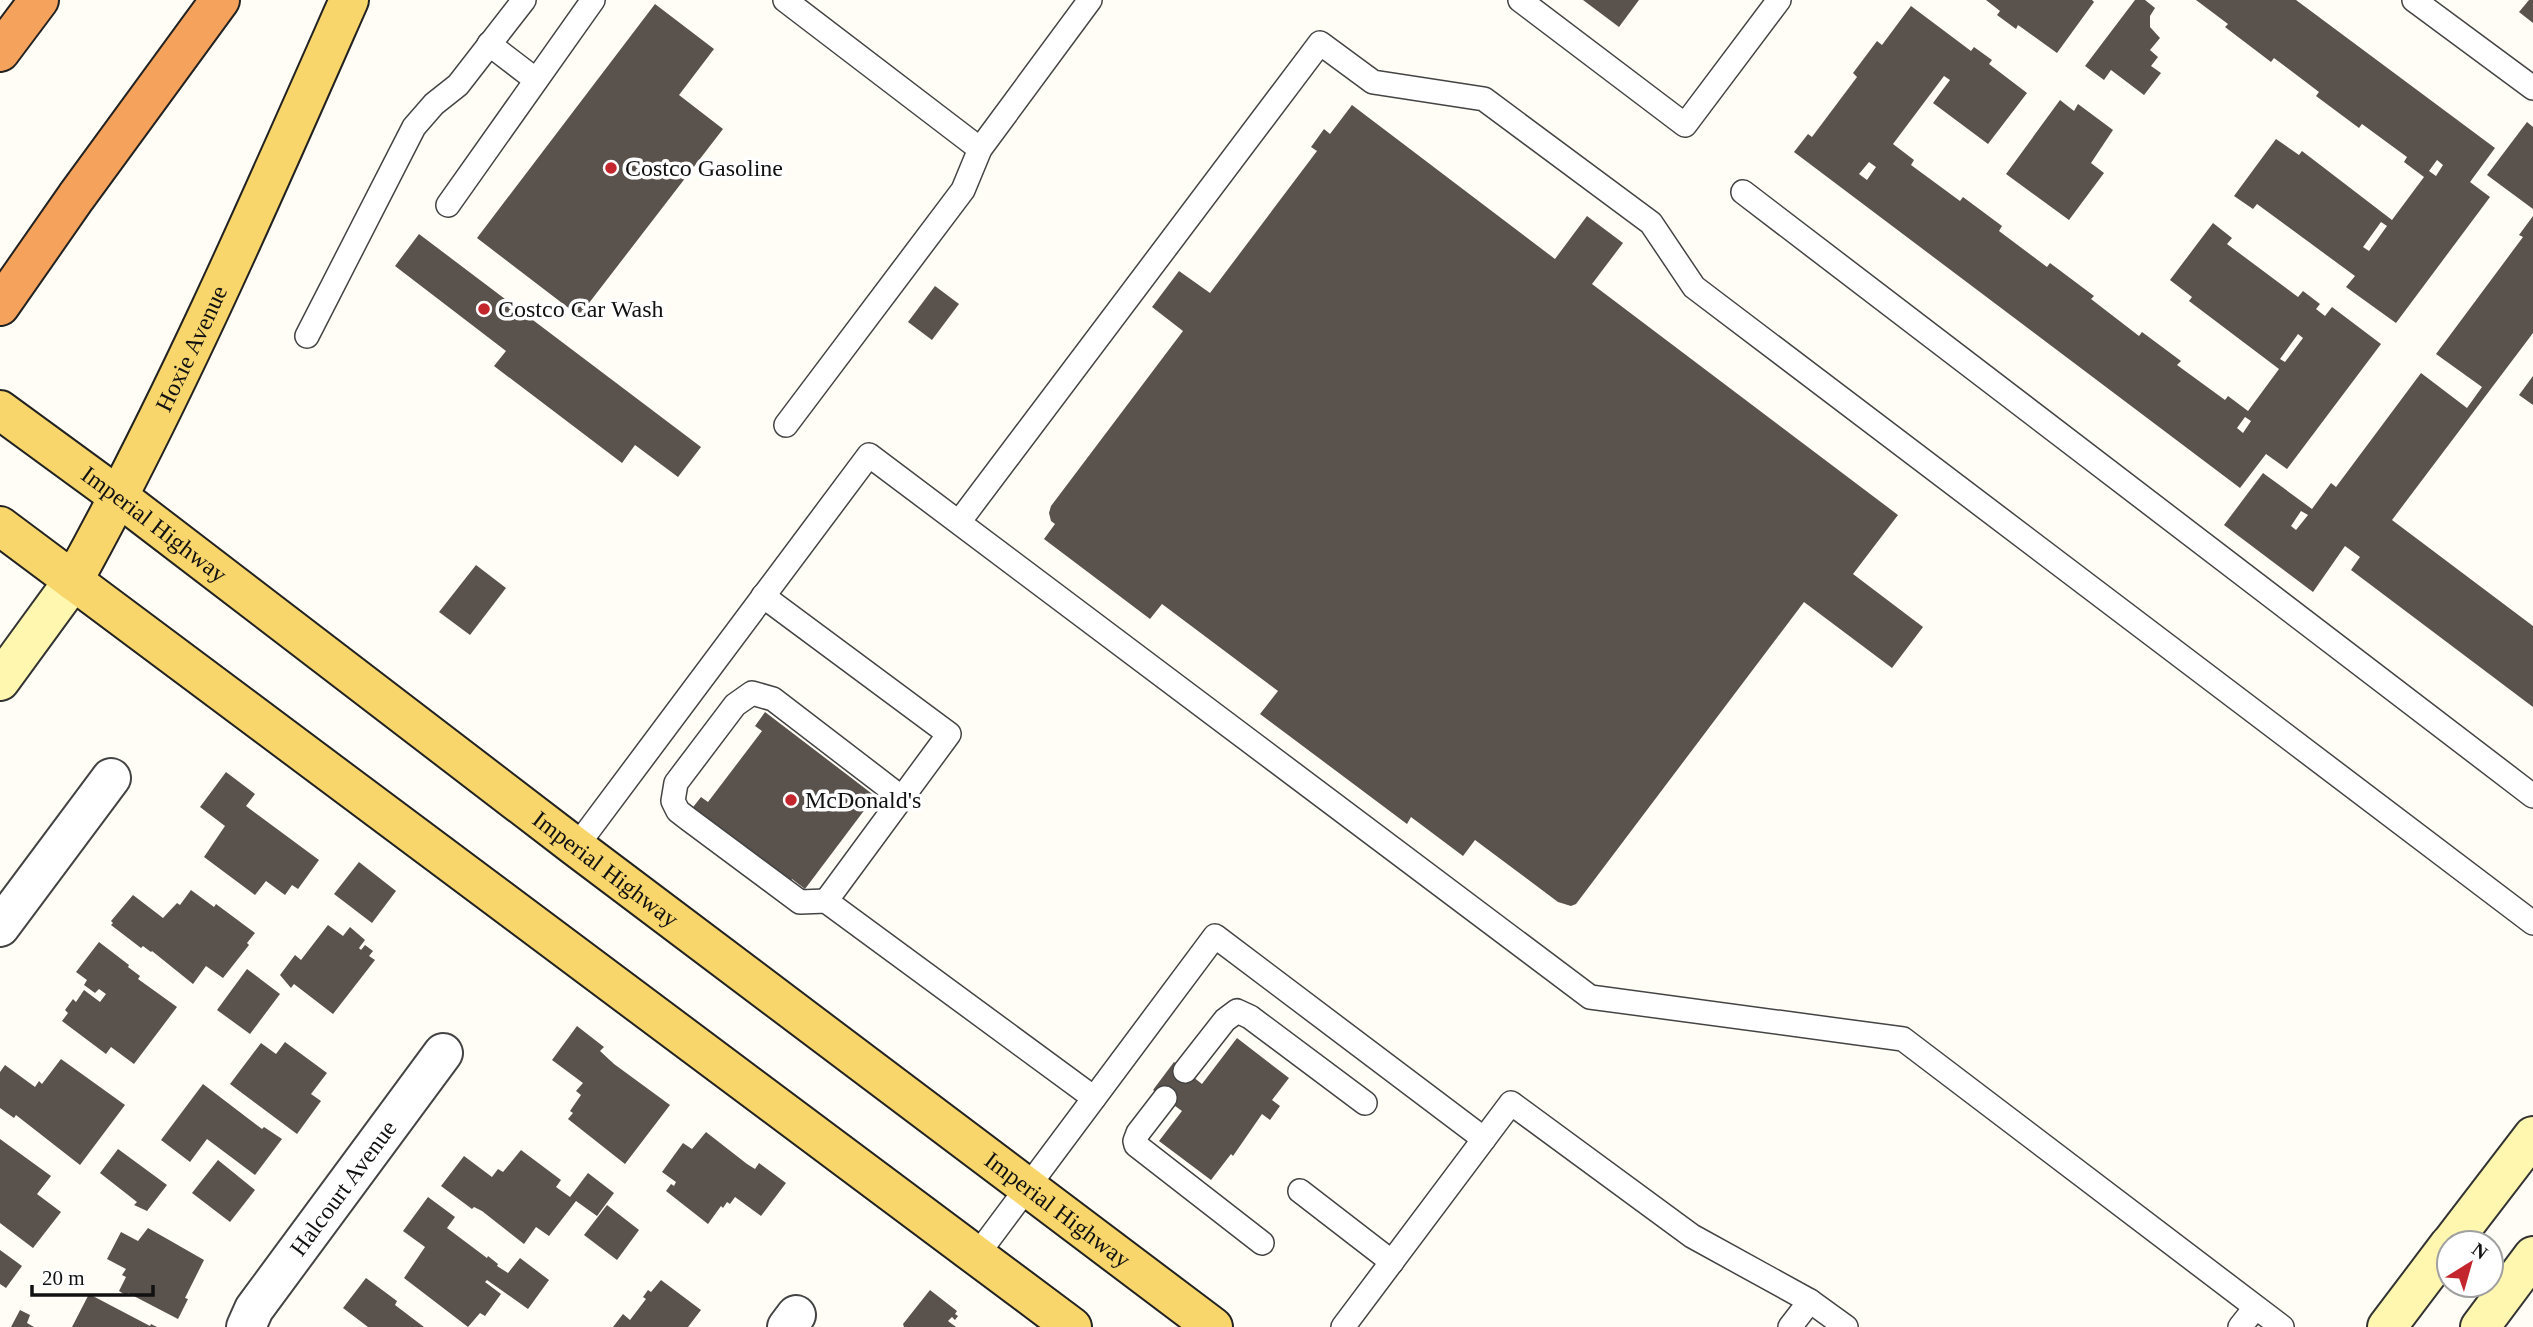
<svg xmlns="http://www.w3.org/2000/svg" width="2533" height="1327" viewBox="0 0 2533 1327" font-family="Georgia,serif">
	<rect width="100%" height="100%" fill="#fffdf5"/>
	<!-- building -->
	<g fill="#5a524d" fill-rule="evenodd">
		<polygon points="1583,0 1639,0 1619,27"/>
		<polygon points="1986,0 2092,0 2094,2 2057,53 2018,25 2016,29 1997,15 2000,11"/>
		<polygon points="2135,0 2145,0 2155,8 2150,16 2150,27 2160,38 2150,50 2158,57 2151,66 2161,73 2144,95 2111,70 2104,80 2085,66"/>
		<path d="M2196,0H2296L2495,148L2470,182L2490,197L2396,323L2346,287L2355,276L2257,204L2253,209L2234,196L2276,139L2299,155L2302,151L2392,220L2424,177L2404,162L2407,157L2362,124L2359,128L2316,96L2319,92L2274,58L2271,62L2225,27L2228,24ZM2437,160L2443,165L2436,176L2429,171ZM2381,222L2387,226L2369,251L2363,247Z"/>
		<polygon points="2529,0 2533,0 2533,23 2519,12"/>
		<polygon points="655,4 714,49 679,95 723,129 579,316 477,238"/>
		<path d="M1911,6L1971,51L1974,47L1992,60L1989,64L2027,93L1988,144L1933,103L1950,80L1944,76L1893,144L1914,160L1911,165L1960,201L1963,197L2002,226L1999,231L2047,267L2050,263L2094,296L2091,299L2139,336L2142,332L2181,361L2177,365L2225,400L2228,396L2248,411L2279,369L2189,301L2192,297L2170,280L2213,223L2232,238L2227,244L2298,297L2303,291L2320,304L2316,309L2325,316L2332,307L2381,344L2287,469L2266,454L2240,488L1794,152L1808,134L1812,137L1857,77L1853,73L1877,41L1882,45ZM1869,162L1876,167L1867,180L1859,174ZM2298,334L2303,338L2285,362L2280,359ZM2245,417L2251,421L2243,433L2237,428Z"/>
		<polygon points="2060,100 2074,111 2078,104 2113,130 2091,163 2104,173 2069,220 2006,174"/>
		<polygon points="1352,105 1555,259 1587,216 1623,243 1592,284 1898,515 1853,574 1923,627 1892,668 1804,602 1576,904 1571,906 1558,902 1475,840 1463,856 1411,817 1407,824 1260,714 1278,691 1162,604 1150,619 1044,539 1055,524 1051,521 1049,513 1051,506 1183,331 1152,307 1179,271 1210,293 1317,151 1311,147 1324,129 1330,134"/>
		<polygon points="2527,122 2533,127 2533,209 2487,175"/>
		<path d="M2533,216V333L2392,520L2533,626V707L2351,570L2360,557L2345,546L2313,592L2224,525L2263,473L2312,509L2331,483L2336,487L2421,373L2467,408L2482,387L2436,354L2523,237L2519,235ZM2301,511L2308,515L2296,530L2291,526Z"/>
		<polygon points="419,234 701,447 678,477 635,445 622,463 494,366 506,351 395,266"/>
		<polygon points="935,286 959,304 932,340 908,322"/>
		<polygon points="2533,376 2533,405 2519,395"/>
		<polygon points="476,565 506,588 470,635 439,612"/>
		<polygon points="765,712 875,796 805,889 792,879 786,888 690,811 701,797 708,802 762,731 755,726"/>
		<polygon points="226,772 255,794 246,806 319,860 298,889 292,885 285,895 266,881 255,895 204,857 225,826 200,807"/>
		<polygon points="359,862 396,891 372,923 334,894"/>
		<polygon points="191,890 214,907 216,904 255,933 247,943 249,945 223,978 206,966 193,984 152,951 151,952 143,946 141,948 111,925 113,923 111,921 133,895 163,918 177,903 180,905"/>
		<polygon points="328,925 343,936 350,927 365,940 359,948 361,950 365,945 373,951 369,956 375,960 333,1014 294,984 291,988 280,975 295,955 301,960"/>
		<polygon points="99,942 129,965 128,967 140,976 138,979 177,1007 134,1064 111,1047 106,1054 62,1021 68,1013 65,1010 73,999 76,1002 84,990 100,1002 106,994 99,989 95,993 84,985 87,980 76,972"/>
		<polygon points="247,969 280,994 250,1034 217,1010"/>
		<polygon points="577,1026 604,1047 600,1051 614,1064 670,1105 625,1164 568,1119 573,1113 570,1111 581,1095 576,1091 583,1083 552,1060"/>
		<polygon points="1237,1038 1289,1078 1272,1100 1280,1106 1270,1120 1262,1114 1233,1156 1231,1154 1211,1180 1159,1141 1182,1111 1153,1090 1174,1062 1202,1084"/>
		<polygon points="285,1042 327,1073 311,1094 321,1101 297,1134 230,1084 261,1043 276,1054"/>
		<polygon points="61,1059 125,1105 80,1165 16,1115 14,1118 0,1108 0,1072 5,1065 35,1087 39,1081 42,1084"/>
		<polygon points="203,1084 262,1129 264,1127 282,1139 255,1175 207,1139 190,1162 161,1140"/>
		<polygon points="706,1132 747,1164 755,1169 759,1163 786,1183 761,1216 735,1197 730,1204 727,1202 723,1208 721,1206 708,1224 666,1191 671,1184 674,1186 676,1182 662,1172 683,1143 692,1149"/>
		<polygon points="0,1139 51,1176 37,1194 61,1212 33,1248 0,1223"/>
		<polygon points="118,1149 167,1185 147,1211 134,1205 137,1202 100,1173"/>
		<polygon points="521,1150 561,1180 556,1187 570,1197 588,1173 614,1193 597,1216 576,1201 549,1236 536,1227 524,1244 482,1211 474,1207 472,1209 441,1186 464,1156 492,1177 498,1169 503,1172"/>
		<polygon points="218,1160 255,1190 230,1222 192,1193"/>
		<polygon points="428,1197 455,1217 447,1228 487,1258 488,1256 498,1264 497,1266 508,1273 520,1258 549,1280 528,1309 487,1280 485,1282 501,1294 485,1316 480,1313 468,1327 404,1278 425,1247 403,1231"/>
		<polygon points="607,1205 639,1230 617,1260 584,1235"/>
		<polygon points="148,1228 204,1260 185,1298 188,1299 178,1319 128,1293 127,1296 119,1291 126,1277 122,1275 126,1269 107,1259 121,1232 138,1241"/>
		<polygon points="0,1250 22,1266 6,1288 0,1284"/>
		<polygon points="366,1278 397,1301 395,1305 424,1327 368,1327 343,1308"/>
		<polygon points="661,1280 701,1310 688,1327 613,1327 623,1314 630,1320 646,1299 643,1297 648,1290 651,1292"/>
		<polygon points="930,1290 957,1311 955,1314 958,1316 955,1320 952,1317 948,1321 956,1327 904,1327 903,1324"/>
		<polygon points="89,1294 150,1326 151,1324 157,1327 72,1327"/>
		<polygon points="20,1310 30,1315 27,1323 34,1327 11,1327"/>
	</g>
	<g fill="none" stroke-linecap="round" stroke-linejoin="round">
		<!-- service casing -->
		<g stroke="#444" stroke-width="26">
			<g id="service">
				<polyline points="785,0 980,149"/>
				<polyline points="1520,0 1685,125 1779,0"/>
				<polyline points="2414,0 2533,88"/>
				<polyline points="489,44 536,80"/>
				<polyline points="1743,192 2533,796"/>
				<polyline points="448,205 593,0"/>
				<polyline points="307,336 414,127 434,104 458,85 524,0"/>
				<polyline points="786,425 963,190 980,149 1090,0"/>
				<polyline points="959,522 1320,43 1373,82 1484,99 1651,223 1694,287 2533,923"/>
				<polyline points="763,596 949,734 826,901"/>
				<polyline points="902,798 773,699 752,693 735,705 676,783 673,801 678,811 687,818 800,902 826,901 1094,1098"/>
				<polyline points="576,847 869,455 1590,997 1903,1039 2282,1327"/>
				<polyline points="1185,1071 1225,1020 1237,1011 1250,1017 1365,1103"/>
				<polyline points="1165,1098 1138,1133 1135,1141 1136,1145 1262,1243"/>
				<polyline points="1300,1191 1392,1262"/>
				<polyline points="977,1255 1215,936 1484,1139"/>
				<polyline points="1343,1327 1511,1103 1692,1236 1810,1301 1846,1327"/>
				<polyline points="1790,1327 1810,1301"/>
				<polyline points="2240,1327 2255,1308"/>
			</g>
		</g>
		<!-- minor casing -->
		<g stroke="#444" stroke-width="42">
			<g id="minor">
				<polyline points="0,927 111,778"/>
				<path id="s1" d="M246,1327L254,1309L443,1053"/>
				<polyline points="787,1327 796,1315"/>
			</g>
		</g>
		<!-- secondary casing -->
		<g stroke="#333" stroke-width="42">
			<g id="secondary">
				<polyline points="0,681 73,581"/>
				<polyline points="2451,1243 2533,1136"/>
				<polyline points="2387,1327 2449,1245"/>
				<polyline points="2480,1327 2533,1256"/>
			</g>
		</g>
		<!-- primary casing -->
		<g stroke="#222" stroke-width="42">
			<g id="primary">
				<path id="s2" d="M0,410L119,497L576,847L1213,1327"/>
				<polyline points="0,526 1072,1327"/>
				<path id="s3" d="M73,581C176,395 263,195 349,0"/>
			</g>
		</g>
		<!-- motorway casing -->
		<g stroke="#222" stroke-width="42">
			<g id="motorway">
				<polyline points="0,52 39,0"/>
				<polyline points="0,306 76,197 220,0"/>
			</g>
		</g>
		<!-- service -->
		<use href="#service" stroke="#fff" stroke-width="23"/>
		<!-- minor -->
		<use href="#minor" stroke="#fff" stroke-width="38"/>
		<!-- secondary -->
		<use href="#secondary" stroke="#fff6b0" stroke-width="38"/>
		<!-- primary -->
		<use href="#primary" stroke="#f9d66b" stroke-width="38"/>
		<!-- motorway -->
		<use href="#motorway" stroke="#f5a25d" stroke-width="38"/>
	</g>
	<!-- markers -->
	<g fill="#c4262e" stroke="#fff" stroke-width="2.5">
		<circle cx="611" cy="168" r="7"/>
		<circle cx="484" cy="309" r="7"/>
		<circle cx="791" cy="800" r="7"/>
	</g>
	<g text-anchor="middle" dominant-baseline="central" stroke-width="7" stroke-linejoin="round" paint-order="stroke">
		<!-- poi labels -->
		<g font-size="24" fill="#111" stroke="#fff" text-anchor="start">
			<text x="625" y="168">Costco Gasoline</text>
			<text x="498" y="309">Costco Car Wash</text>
			<text x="805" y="800">McDonald's</text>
		</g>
		<!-- street labels -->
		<g font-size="24" fill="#111" stroke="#fff">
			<text stroke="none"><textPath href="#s3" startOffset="261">Hoxie Avenue</textPath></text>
			<text stroke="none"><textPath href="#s2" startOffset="192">Imperial Highway</textPath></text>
			<text stroke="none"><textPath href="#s2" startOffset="760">Imperial Highway</textPath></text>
			<text stroke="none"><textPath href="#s1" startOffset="170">Halcourt Avenue</textPath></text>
			<text stroke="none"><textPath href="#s2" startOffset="1326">Imperial Highway</textPath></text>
		</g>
	</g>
	<!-- north arrow -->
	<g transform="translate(2470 1264) rotate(37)"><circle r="33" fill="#ffffff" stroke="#a0a0a0" stroke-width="2"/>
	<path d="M0-5L12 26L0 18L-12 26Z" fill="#c4262e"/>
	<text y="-10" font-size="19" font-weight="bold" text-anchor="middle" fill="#111111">N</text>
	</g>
	<!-- scale -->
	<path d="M32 1285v10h121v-10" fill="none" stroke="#111111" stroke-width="3.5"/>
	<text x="42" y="1285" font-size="21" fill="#111111" stroke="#ffffff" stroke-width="5" paint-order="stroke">20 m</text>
</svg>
